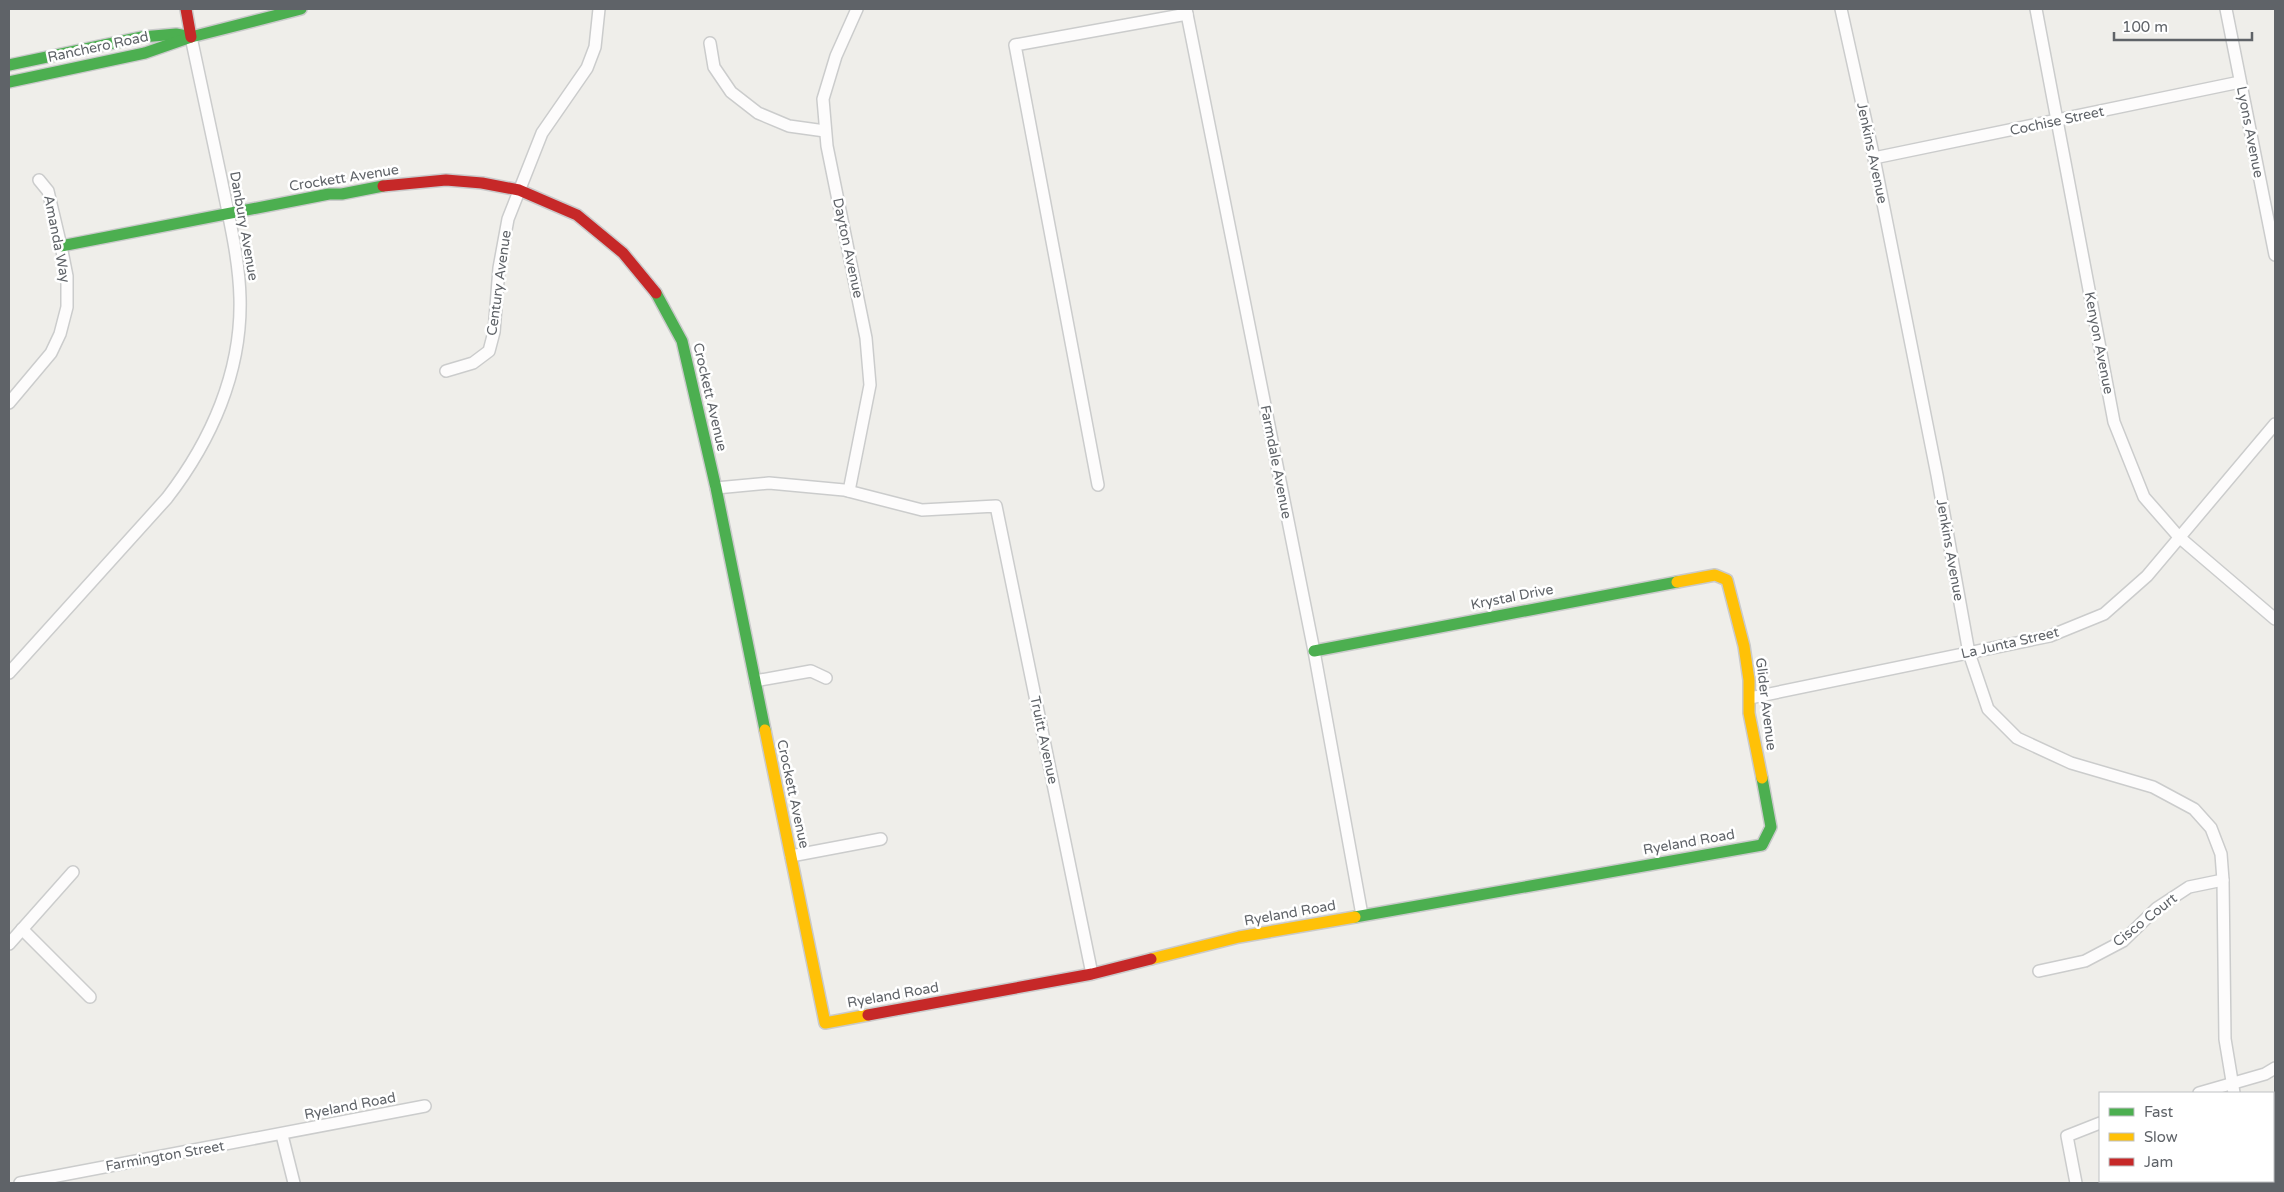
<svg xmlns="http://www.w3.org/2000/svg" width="2284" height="1192" viewBox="0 0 2284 1192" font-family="'Varela Round',sans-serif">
	<rect width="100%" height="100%" fill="#efeeea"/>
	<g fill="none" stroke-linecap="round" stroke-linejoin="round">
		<!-- street casing -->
		<g stroke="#cbcccc" stroke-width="14">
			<g id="street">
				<polyline points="1186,9 1314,651 1362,915"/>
				<polyline points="1841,9 1874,158 1937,475 1969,653 1988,709 2017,738 2071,763 2153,787 2194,809 2211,828 2221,854 2223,880 2225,1039 2234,1093"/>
				<polyline points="2036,9 2114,422 2144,497 2179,537 2275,619"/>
				<polyline points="2226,9 2275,255"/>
				<polyline points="710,43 714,67 731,92 758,113 789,126 825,131"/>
				<polyline points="1874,158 2240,82"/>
				<polyline points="446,371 473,363 489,351 494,332 499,268 508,219 542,133 587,68 595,47 599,9"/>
				<polyline points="9,403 51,353 60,334 67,307 67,276 61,246 48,191 39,180"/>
				<polyline points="1098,485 1015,45 1187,14"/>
				<polyline points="716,488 769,483 844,490 922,510 996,506 1092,974"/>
				<polyline points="849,491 870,385 866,338 827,146 823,99 836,56 857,9"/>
				<path d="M9,673L167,498C211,441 242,372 240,298C239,258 229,218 221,178C211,131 201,84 191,37"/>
				<polyline points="755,681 811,671 826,678"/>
				<polyline points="1750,698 2050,636 2104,614 2147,576 2275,424"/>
				<polyline points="791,856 881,839"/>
				<polyline points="22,929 90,997"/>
				<polyline points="9,944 73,872"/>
				<polyline points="2039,971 2085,961 2123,941 2157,908 2189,887 2223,880"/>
				<polyline points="2199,1093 2265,1074 2275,1068"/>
				<polyline points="282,1135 294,1183"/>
				<polyline points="2254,1181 2255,1183"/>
				<polyline points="20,1183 425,1106"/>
				<polyline points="2076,1183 2067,1136 2100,1123"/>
			</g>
		</g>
		<!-- fast casing -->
		<g stroke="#cacacb" stroke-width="14">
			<g id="fast">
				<polyline points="9,65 142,37 176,34 187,36"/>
				<polyline points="9,82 145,53 191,37 301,9"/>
				<polyline points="61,246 329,194 342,194 383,186"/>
				<polyline points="656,293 682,341 716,488 765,730"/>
				<polyline points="1314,651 1677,582"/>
				<polyline points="1355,917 1762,845 1771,827 1762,778"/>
			</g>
		</g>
		<!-- slow casing -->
		<g stroke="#cacacb" stroke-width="14">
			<g id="slow">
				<polyline points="1677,582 1715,575 1727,580 1744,646 1749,680 1749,713 1762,778"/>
				<polyline points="765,730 825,1023 868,1015"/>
				<polyline points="1151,959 1239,937 1355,917"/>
			</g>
		</g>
		<!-- jam casing -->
		<g stroke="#cacacb" stroke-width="14">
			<g id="jam">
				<polyline points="186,9 191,37"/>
				<polyline points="383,186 446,180 482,183 519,190 577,215 623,253 656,293"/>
				<polyline points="868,1015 1092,974 1151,959"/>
			</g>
		</g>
		<!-- street -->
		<use href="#street" stroke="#fdfcfc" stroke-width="11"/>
		<!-- fast -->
		<use href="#fast" stroke="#4caf50" stroke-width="11"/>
		<!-- slow -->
		<use href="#slow" stroke="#ffc107" stroke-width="11"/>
		<!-- jam -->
		<use href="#jam" stroke="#c62828" stroke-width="11"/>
	</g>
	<g text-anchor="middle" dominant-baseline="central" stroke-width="5" stroke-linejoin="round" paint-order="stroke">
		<!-- street labels -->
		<g font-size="14" fill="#5f6368" stroke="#fff">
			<text transform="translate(98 47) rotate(-12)">Ranchero Road</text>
			<text transform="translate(2057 121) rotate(-12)">Cochise Street</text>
			<text transform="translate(2250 132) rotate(79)">Lyons Avenue</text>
			<text transform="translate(1872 153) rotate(78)">Jenkins Avenue</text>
			<text transform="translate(344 178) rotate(-9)">Crockett Avenue</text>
			<text transform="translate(244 226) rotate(80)">Danbury Avenue</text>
			<text transform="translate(57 239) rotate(79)">Amanda Way</text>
			<text transform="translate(848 248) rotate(78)">Dayton Avenue</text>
			<text transform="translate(499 283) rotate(-82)">Century Avenue</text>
			<text transform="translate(2099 343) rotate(79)">Kenyon Avenue</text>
			<text transform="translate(710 397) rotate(77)">Crockett Avenue</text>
			<text transform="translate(1276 462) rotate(79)">Farmdale Avenue</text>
			<text transform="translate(1950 550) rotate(80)">Jenkins Avenue</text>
			<text transform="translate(1512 597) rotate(-11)">Krystal Drive</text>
			<text transform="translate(2010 643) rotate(-13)">La Junta Street</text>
			<text transform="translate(1766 704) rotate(83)">Glider Avenue</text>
			<text transform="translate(1044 740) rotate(78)">Truitt Avenue</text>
			<text transform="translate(793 794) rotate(78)">Crockett Avenue</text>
			<text transform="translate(1689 842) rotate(-10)">Ryeland Road</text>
			<text transform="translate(1290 913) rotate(-10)">Ryeland Road</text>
			<text transform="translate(2145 920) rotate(-38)">Cisco Court</text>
			<text transform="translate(893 995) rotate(-10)">Ryeland Road</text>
			<text transform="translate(350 1106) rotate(-11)">Ryeland Road</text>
			<text transform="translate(165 1156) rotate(-10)">Farmington Street</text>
		</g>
	</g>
	<!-- border -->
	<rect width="2284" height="1192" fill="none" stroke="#5f6368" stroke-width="20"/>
	<!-- legend -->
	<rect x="2099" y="1092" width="175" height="90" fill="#ffffff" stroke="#bfc1c3"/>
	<rect x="2109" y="1108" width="25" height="8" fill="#4caf50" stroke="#bfc1c3"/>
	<text x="2144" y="1117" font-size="15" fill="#5f6368">Fast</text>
	<rect x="2109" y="1133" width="25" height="8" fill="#ffc107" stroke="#bfc1c3"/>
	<text x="2144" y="1142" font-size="15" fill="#5f6368">Slow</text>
	<rect x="2109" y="1158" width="25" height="8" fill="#c62828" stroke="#bfc1c3"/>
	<text x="2144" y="1167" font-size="15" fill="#5f6368">Jam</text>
	<!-- scale -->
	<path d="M2114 32v8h138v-8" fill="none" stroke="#5f6368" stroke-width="2.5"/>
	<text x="2122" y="32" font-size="15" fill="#5f6368" stroke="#ffffff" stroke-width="4" paint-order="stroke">100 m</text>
</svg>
